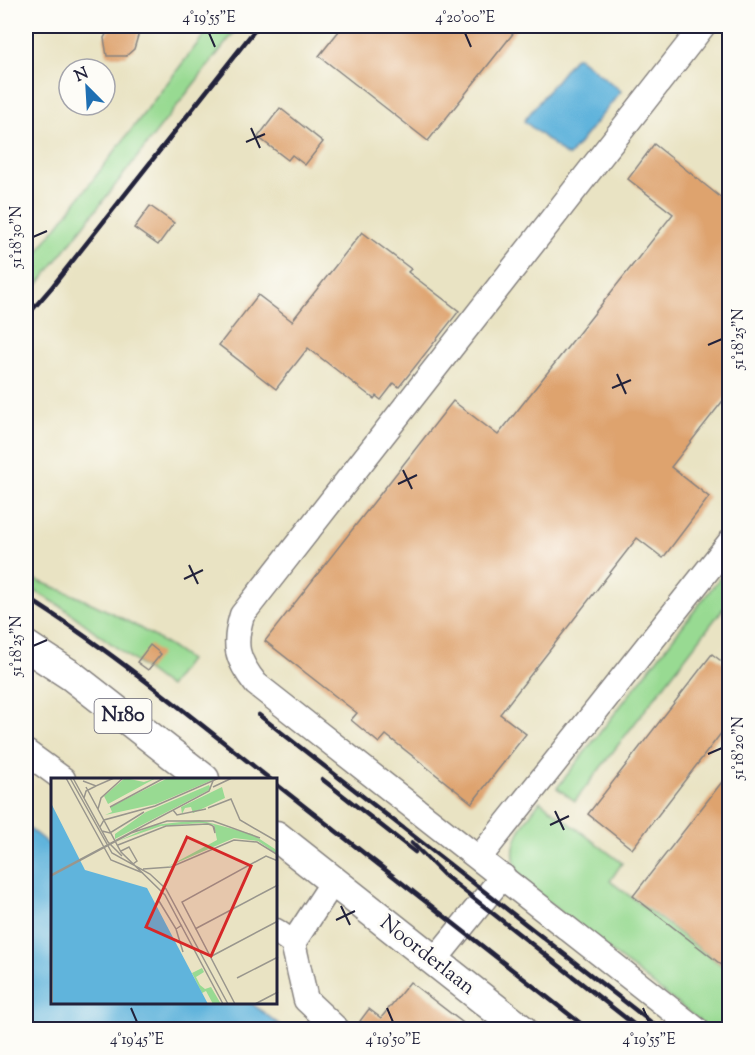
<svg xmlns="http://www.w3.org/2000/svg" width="755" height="1055" viewBox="0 0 755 1055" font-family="'Sorts Mill Goudy',serif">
	<rect width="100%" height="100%" fill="#fdfcf7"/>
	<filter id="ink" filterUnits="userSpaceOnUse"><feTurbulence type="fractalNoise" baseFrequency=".0167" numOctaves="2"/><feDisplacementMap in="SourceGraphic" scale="12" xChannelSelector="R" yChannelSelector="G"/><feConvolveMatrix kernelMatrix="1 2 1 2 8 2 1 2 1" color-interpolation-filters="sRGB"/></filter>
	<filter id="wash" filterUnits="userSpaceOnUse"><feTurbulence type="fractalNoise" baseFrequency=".008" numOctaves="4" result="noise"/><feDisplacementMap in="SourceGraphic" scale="24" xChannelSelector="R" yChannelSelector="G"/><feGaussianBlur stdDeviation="1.35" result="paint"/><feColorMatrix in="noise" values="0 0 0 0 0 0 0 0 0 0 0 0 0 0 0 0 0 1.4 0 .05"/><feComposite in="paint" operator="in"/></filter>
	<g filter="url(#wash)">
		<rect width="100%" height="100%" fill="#e9e3c3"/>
		<!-- green -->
		<g fill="#98da92" stroke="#5d7e66" stroke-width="1.5">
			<polygon points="211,26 239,26 26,300 26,267"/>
			<polygon points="729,566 729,601 575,801 557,788"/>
			<path d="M30,578C86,598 141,625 189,660L169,687L62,607L26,586Z"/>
			<path d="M540,801L622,863L610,881L729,971V1029H712L706,1026L525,884C501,849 519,830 540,801Z"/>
		</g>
		<!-- water -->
		<g fill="#60b4dc" stroke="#416b8c" stroke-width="1.5">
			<polygon points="575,57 578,57 621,91 569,156 566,155 524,121"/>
			<polygon points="26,826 52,847 52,1002 251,1003 285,1029 26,1029"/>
		</g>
		<g id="blocks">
			<!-- building -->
			<g fill="#dea36e">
				<polygon points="120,26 141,26 134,49 126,56 107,56 104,38 109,29"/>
				<polygon points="343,26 519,26 428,141 319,56"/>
				<polygon points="280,108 323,142 305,165 292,155 288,160 258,137"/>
				<polygon points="654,144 729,204 729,393 671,467 709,497 663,558 637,538 500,714 526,734 472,803 386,735 379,743 351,720 357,713 265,641 453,401 498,435 673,214 628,179"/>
				<polygon points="150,206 174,223 158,245 134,228"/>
				<polygon points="362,232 411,269 408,272 459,311 399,387 394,383 381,400 376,396 374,399 308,348 276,389 219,345 258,295 292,321"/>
				<polygon points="150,645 161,654 148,670 137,662"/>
				<polygon points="712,654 729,667 729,723 632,849 588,814"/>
				<polygon points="729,773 729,958 723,966 633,896"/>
				<polygon points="410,982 471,1029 372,1029 360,1021 369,1009 381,1018"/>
			</g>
		</g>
	</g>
	<g filter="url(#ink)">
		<use href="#blocks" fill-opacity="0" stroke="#86827f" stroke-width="1.5"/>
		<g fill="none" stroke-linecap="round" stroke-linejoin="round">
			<!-- minor casing -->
			<g stroke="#86827f" stroke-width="27">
				<g id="minor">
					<polyline points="26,752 63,779"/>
					<polyline points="479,858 730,542"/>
					<polyline points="276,931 293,943 333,882"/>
					<polyline points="293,943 306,1000 338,1030"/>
					<polyline points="434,961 503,876"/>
					<path d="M697,1030L256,684C236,659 233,645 242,615L703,26"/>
				</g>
			</g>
			<!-- major casing -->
			<g stroke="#86827f" stroke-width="33">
				<g id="major">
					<polyline points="26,646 72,676 204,779"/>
					<polyline points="276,836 522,1030"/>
				</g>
			</g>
			<!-- minor -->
			<use href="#minor" stroke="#fff" stroke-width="24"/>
			<!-- major -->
			<use href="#major" stroke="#fff" stroke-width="30"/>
			<!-- rail -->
			<g stroke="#22223b" stroke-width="4.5">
				<polyline points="26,317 52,287 258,26"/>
				<path d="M26,597C112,651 190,716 270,779"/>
				<polyline points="259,715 661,1030"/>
				<polyline points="322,779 415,852"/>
				<polyline points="276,784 589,1030"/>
				<polyline points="412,843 444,875 641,1030"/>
			</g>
		</g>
	</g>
	<!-- ticks -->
	<path fill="none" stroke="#22223b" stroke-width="2" d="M209,33L215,47M465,33L471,47M251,128L260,148M246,142L265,134M33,237L47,231M708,345L722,339M617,374L626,394M612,388L631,380M403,470L412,489M398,484L417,475M189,565L198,584M184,579L203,570M33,646L47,640M708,754L722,748M555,811L564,830M550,825L569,816M341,906L350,925M336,920L355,911M131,1008L137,1022M387,1008L393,1022M643,1008L649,1022"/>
	<g text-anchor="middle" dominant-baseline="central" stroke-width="6" stroke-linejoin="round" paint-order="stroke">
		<!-- shield labels -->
		<rect fill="#fdfcf7" stroke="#646373" stroke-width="1.5" x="94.5" y="699" width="57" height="34" rx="4.5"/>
		<g font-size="20" font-weight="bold" fill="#22223b">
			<text x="123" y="716">N180</text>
		</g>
		<!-- street labels -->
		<g font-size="21" fill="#22223b" stroke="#fdfcf7">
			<text transform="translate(427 956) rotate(38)">Noorderlaan</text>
		</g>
	</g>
	<!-- overview -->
	<g transform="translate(51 778)">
		<rect width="226" height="226" fill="#e9e3c3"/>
		<path d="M74,0L93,4L105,0L57,26L53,18ZM117,0H166L105,26L54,37L61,34L59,29ZM158,7L160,11L64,61V56L95,34ZM171,9L174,20L142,35L140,29L134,30L131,36L130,29ZM148,42L201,56L224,71L226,76L207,63L183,60L116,89L166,62L163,47L151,45L110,48L67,63L103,47ZM151,190L153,194L145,199L149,207L154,211L160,209L170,226H162L155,213L151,215L141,195Z" fill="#98da92"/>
		<path d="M0,25L34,92L96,110L157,226H2Z" fill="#60b4dc"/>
		<path fill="none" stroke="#99968d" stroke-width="1.5" d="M15,0L60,82L92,95M19,0L61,75L99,96L115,111L177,226M22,0L57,64L71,78M32,3L45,8L63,0M35,9L70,74L114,117L172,226M162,9L181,0M33,20L35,13L45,8M59,29L113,0M157,30L180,21L189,42L227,64M47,31L50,20L72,0M122,32L126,37L155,31M49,49L53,42L104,28L168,0M51,53L59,55L93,34M67,67L115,48L157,46L160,47L162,48L163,49L164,55L162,48M70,73L78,69L86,83L82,86M92,91L120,89L183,62L206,64L227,77M0,97L158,13L162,3M0,98L80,55L116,43H162L209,60M108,123L125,151L131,147M125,151L132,174M144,151L227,107M159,179L227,143M186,200L227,179M184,226L131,124L215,78L227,83M204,226L227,214"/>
		<path fill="#d62828" fill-opacity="0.15" stroke="#d62828" stroke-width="3" d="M136,59L200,88L160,178L95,149Z"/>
		<rect width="226" height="226" fill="none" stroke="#22223b" stroke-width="3"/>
	</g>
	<!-- margin -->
	<rect width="755" height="1055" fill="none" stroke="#fdfcf7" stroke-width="66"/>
	<!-- north arrow -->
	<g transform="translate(87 87) rotate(336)"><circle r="28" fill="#fdfcf7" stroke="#a5a5ac" stroke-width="1.5"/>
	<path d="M0-4.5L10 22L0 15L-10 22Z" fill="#1f6fb2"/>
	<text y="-9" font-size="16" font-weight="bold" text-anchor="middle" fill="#22223b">N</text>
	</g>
	<rect x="33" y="33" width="689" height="989" fill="none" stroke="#22223b" stroke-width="2"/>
	<g font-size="15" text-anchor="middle" fill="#22223b">
		<text x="209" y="22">4°19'55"E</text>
		<text x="465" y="22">4°20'00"E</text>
		<text transform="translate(16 237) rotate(-90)" y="5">51°18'30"N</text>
		<text transform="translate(738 339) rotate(-90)" y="5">51°18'25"N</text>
		<text transform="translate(16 646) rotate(-90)" y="5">51°18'25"N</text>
		<text transform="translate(738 748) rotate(-90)" y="5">51°18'20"N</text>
		<text x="137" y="1044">4°19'45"E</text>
		<text x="393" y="1044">4°19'50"E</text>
		<text x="649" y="1044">4°19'55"E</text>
	</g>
</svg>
